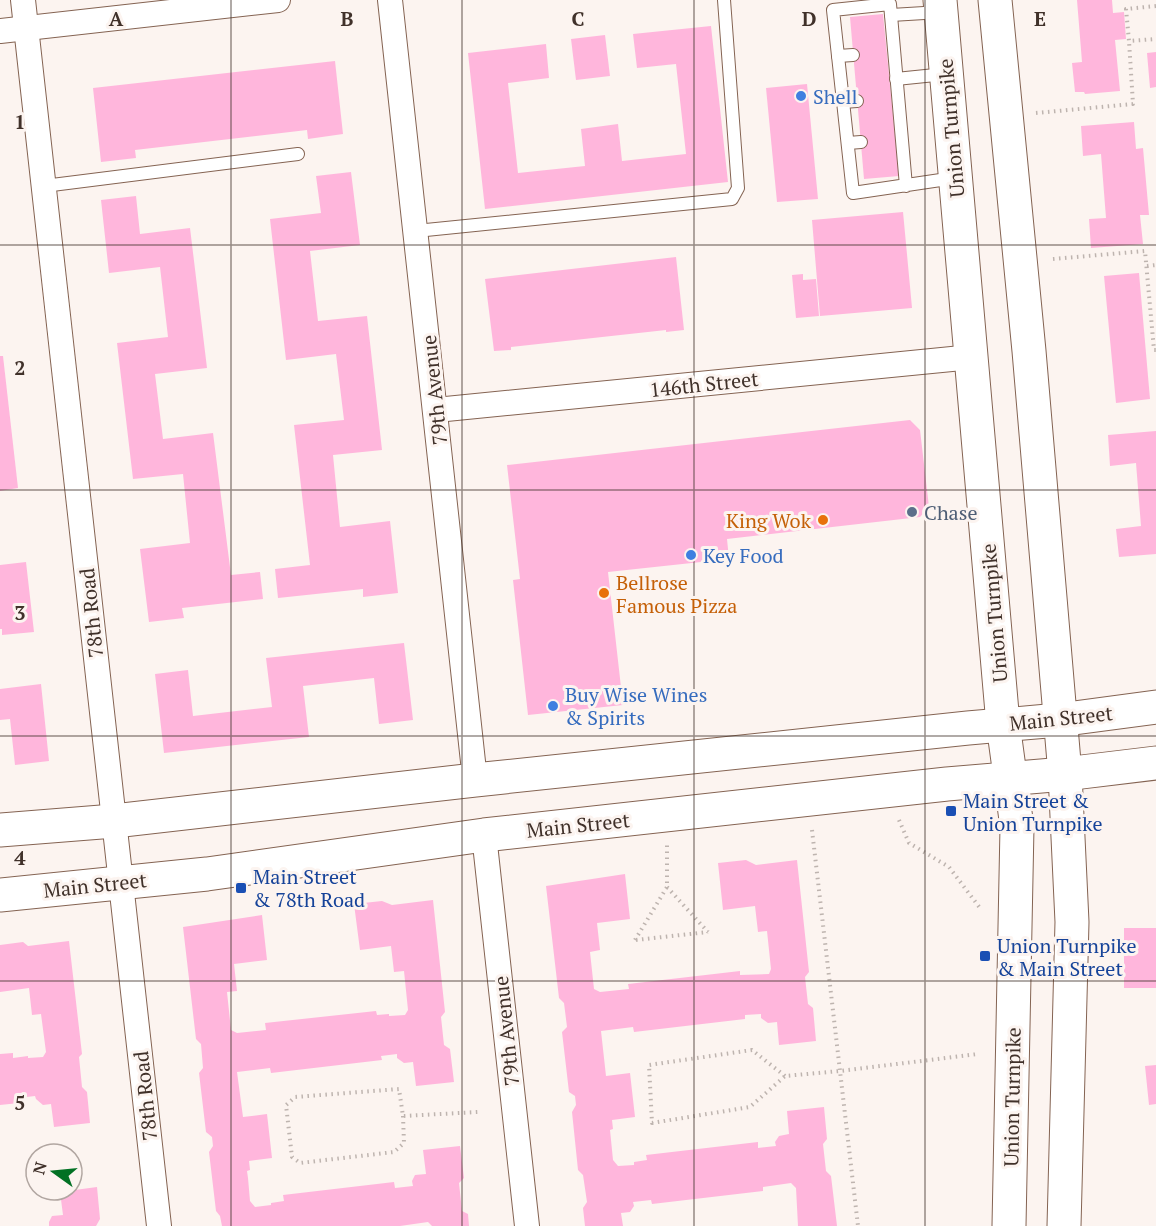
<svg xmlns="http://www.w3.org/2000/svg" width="1156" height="1226" viewBox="0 0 1156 1226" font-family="'PT Serif',serif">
	<rect width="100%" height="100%" fill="#fcf4f0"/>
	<!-- building -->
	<g fill="#ffb6dc">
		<polygon points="1077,0 1112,0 1113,13 1124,12 1126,39 1115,40 1120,91 1085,94 1084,92 1075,92 1072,63 1082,62"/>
		<polygon points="883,14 899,176 864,179 850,17"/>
		<polygon points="711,26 728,182 485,209 468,53 546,44 549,78 508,83 518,173 585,166 581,129 618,124 622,161 686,154 676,64 637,68 633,34"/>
		<polygon points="605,35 610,76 576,80 571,39"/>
		<polygon points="1156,52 1156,87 1150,88 1147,53"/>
		<polygon points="335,61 343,134 308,139 307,130 135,150 136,158 101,162 93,88"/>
		<polygon points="807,84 818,199 777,202 766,88"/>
		<polygon points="1134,122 1136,149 1143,148 1149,215 1140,215 1143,244 1091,248 1089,219 1106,218 1101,154 1083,156 1081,126"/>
		<polygon points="351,172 360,245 310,251 318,321 367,316 382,450 333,455 340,527 390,521 398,593 363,597 363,589 278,598 275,569 310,565 294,425 344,420 336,354 286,360 270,219 321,213 316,176"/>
		<polygon points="136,196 140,234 190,228 207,368 155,374 163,439 213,433 231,575 260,572 263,599 182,608 184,618 149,622 140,549 190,543 183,474 133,479 117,343 168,337 160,267 109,273 101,200"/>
		<polygon points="903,212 912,308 820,316 812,220"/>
		<polygon points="676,257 684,330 666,332 666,330 511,347 511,350 494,351 485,279"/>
		<polygon points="1139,273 1150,399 1116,403 1104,276"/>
		<polygon points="803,274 803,280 816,279 819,316 796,318 792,275"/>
		<polygon points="0,356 3,356 18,488 0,491"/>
		<polygon points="910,420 920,430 929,507 920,517 727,539 729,559 608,572 623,705 528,715 513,580 520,579 507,465"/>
		<polygon points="1156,431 1156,554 1119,557 1116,529 1141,526 1136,463 1110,466 1108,435"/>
		<polygon points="26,562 34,632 2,635 2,629 0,629 0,565"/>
		<polygon points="404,643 413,720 379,724 374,678 303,686 309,737 164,753 155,674 188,670 193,716 272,707 266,658"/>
		<polygon points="41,684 49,761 15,765 10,719 0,720 0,689"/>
		<polygon points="746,860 756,865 797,860 809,972 805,977 808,1004 813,1008 816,1041 779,1045 777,1022 768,1023 761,1018 761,1014 745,1015 745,1019 634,1032 633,1027 601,1031 606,1076 630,1073 635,1117 612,1120 613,1129 610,1130 613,1160 618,1166 634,1165 634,1162 647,1160 646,1155 758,1142 758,1148 776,1146 775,1142 779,1136 789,1134 787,1111 824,1107 827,1139 823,1144 826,1171 831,1176 837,1226 798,1226 796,1188 791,1183 763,1187 763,1191 652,1204 651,1200 633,1202 634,1206 630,1212 621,1213 623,1226 585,1226 583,1208 587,1202 583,1175 578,1170 572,1112 576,1105 575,1096 569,1092 562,1032 567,1027 564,1003 559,998 546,886 625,874 630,919 597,923 600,950 590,952 594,989 600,992 629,989 628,984 740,971 740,975 769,974 771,969 767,931 758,932 755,906 723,910 718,863"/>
		<polygon points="433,900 445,1012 441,1017 444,1045 450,1049 454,1082 416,1086 413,1062 404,1063 397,1058 397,1054 381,1056 382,1060 271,1073 270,1068 237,1072 243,1117 267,1114 272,1158 249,1161 250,1170 247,1171 248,1178 250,1201 255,1207 271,1205 271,1203 284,1201 283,1195 394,1182 395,1188 413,1186 412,1181 415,1175 426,1174 423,1150 460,1146 464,1178 459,1183 462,1211 468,1214 469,1226 432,1226 428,1222 400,1226 222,1226 220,1216 216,1211 209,1152 213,1146 212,1137 206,1132 199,1073 203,1068 201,1044 196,1039 183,927 262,915 267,960 234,964 237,991 227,992 231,1030 237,1033 266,1030 265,1023 376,1011 377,1015 389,1014 389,1016 405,1015 408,1010 404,971 394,972 391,946 360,950 354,904 382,901 392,905"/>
		<rect x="1124" y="928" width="32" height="60"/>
		<polygon points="69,941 82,1054 79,1057 82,1087 87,1092 90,1123 54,1127 51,1104 43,1105 36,1099 35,1096 18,1098 19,1103 0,1105 0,1054 13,1053 13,1058 28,1056 28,1058 43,1057 46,1052 41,1014 32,1015 29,988 0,992 0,945 23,942 28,946"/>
		<polygon points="1156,1065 1156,1104 1149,1105 1145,1066"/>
		<polygon points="97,1187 100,1219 96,1226 49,1226 49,1222 52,1216 63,1215 60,1192"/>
	</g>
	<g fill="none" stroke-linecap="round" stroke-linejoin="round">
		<!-- lane casing -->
		<g stroke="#846352" stroke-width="14">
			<g id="lane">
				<polyline points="891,15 941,12"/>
				<polyline points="838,56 853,55"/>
				<polyline points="896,79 945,74"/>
				<polyline points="843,102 857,101"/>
				<polyline points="848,143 861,142"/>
				<polyline points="44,186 298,154"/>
				<polyline points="906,186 890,4 833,10 853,193 954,178"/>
				<polyline points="416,231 732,199 738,188 724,0"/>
			</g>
		</g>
		<!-- street casing -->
		<g stroke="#846352" stroke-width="26">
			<g id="street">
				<polyline points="23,0 159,1226"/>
				<polyline points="390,0 475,780"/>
				<polyline points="0,31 278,0"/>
				<polyline points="436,410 972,357"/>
				<polyline points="484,835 527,1226"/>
			</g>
		</g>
		<!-- secondary casing -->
		<g stroke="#846352" stroke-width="35">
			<g id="secondary">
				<polyline points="1059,720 1156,707"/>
				<polyline points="1065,774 1156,763"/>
			</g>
		</g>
		<!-- primary casing -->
		<g stroke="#846352" stroke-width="35">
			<g id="primary">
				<polyline points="940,0 1003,724 1017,827 1009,1226"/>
				<polyline points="995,0 1029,351 1065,774 1072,922 1064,1226"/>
				<polyline points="0,830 114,821 475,780 968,728 1059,720"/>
				<polyline points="0,895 207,874 484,835 947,784 1065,774"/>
			</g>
		</g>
		<!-- path -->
		<g stroke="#beb4af" stroke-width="4" stroke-dasharray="1.5 4.5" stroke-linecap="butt">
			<polyline points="1156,6 1126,9 1129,41 1156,39"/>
			<polyline points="1036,113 1133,104 1129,41"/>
			<polyline points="1053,259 1145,251 1154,350 1156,350"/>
			<polyline points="1147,266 1156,265"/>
			<polyline points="899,820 909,843 949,867 980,908"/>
			<polyline points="812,830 858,1226"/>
			<polyline points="667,887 708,932"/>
			<polyline points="635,940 667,887 667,845"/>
			<polyline points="636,940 708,932"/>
			<polyline points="785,1076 752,1050 649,1065 652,1123 750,1107 785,1076 840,1071 978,1054"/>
			<polyline points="403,1116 404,1143 394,1152 300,1163 292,1157 286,1105 295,1097 399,1089 403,1116 478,1112"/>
		</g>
		<!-- lane -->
		<use href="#lane" stroke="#fff" stroke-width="12"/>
		<!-- street -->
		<use href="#street" stroke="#fff" stroke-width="24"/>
		<!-- secondary -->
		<use href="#secondary" stroke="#fff" stroke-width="33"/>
		<!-- primary -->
		<use href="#primary" stroke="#fff" stroke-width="33"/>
	</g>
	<!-- grid -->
	<path fill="none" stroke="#40312a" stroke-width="1.5" stroke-opacity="0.55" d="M231,0V1226M462,0V1226M694,0V1226M925,0V1226M0,245H1156M0,490H1156M0,736H1156M0,981H1156"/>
	<!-- markers -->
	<g fill="#3f7fe0" stroke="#fcf4f0" stroke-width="2">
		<circle cx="801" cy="96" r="6"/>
		<circle cx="691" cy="555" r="6"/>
		<circle cx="553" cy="706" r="6"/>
	</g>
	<circle fill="#5c6f8a" stroke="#fcf4f0" stroke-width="2" cx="912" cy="512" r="6"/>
	<g fill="#e8710a" stroke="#fcf4f0" stroke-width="2">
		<circle cx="823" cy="520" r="6"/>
		<circle cx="604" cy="593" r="6"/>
	</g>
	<g fill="#1a4fb4" stroke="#fcf4f0" stroke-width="2">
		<rect x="945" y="805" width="12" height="12" rx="3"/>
		<rect x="235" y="882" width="12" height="12" rx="3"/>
		<rect x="979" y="950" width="12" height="12" rx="3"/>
	</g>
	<g text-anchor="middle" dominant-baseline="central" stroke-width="6" stroke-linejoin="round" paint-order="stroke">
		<!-- shop labels -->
		<g font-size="20" fill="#366cbe" stroke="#fcf4f0" text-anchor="start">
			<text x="813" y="96">Shell</text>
			<text x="703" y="555">Key Food</text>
			<text x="565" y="694">Buy Wise Wines<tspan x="565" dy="23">&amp; Spirits</tspan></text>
		</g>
		<!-- street labels -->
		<g font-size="20" fill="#40312a" stroke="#fcf4f0">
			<text transform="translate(951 128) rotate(-95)">Union Turnpike</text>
			<text transform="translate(704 384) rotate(-6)">146th Street</text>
			<text transform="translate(434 390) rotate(-96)">79th Avenue</text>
			<text transform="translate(91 613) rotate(-96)">78th Road</text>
			<text transform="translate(994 613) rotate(-95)">Union Turnpike</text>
			<text transform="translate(1061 718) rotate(-6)">Main Street</text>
			<text transform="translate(578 825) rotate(-6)">Main Street</text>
			<text transform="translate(95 885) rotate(-6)">Main Street</text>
			<text transform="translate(506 1031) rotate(-96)">79th Avenue</text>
			<text transform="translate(145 1096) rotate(-96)">78th Road</text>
			<text transform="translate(1012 1097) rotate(-89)">Union Turnpike</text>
		</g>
		<!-- service labels -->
		<g font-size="20" fill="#4e5e75" stroke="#fcf4f0" text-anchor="start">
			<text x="924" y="512">Chase</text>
		</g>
		<!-- food labels -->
		<g font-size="20" fill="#c56008" stroke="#fcf4f0" text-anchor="end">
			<text x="811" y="520">King Wok</text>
			<text x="616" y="582" text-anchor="start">Bellrose<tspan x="616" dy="23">Famous Pizza</tspan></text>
		</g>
		<!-- transit labels -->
		<g font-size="20" fill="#164399" stroke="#fcf4f0" text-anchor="start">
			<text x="963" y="800">Main Street &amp;<tspan x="963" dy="23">Union Turnpike</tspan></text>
			<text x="253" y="876">Main Street<tspan x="253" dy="23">&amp; 78th Road</tspan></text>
			<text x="997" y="945">Union Turnpike<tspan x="997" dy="23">&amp; Main Street</tspan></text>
		</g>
	</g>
	<g font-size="20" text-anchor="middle" font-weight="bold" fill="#40312a" stroke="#fcf4f0" stroke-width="6" stroke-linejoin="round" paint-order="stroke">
		<text x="116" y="26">A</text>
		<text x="347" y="26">B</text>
		<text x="578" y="26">C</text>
		<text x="809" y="26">D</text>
		<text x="1040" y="26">E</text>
		<text x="20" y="129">1</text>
		<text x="20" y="375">2</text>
		<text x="20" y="620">3</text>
		<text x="20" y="865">4</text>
		<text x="20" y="1110">5</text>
	</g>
	<!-- north arrow -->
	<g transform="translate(54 1172) rotate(285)"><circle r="28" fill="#fcf4f0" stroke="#b1a6a1" stroke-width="1.5"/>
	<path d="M0-4.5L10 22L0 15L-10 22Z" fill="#027124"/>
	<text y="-9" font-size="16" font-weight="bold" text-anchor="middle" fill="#40312a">N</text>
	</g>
</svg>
